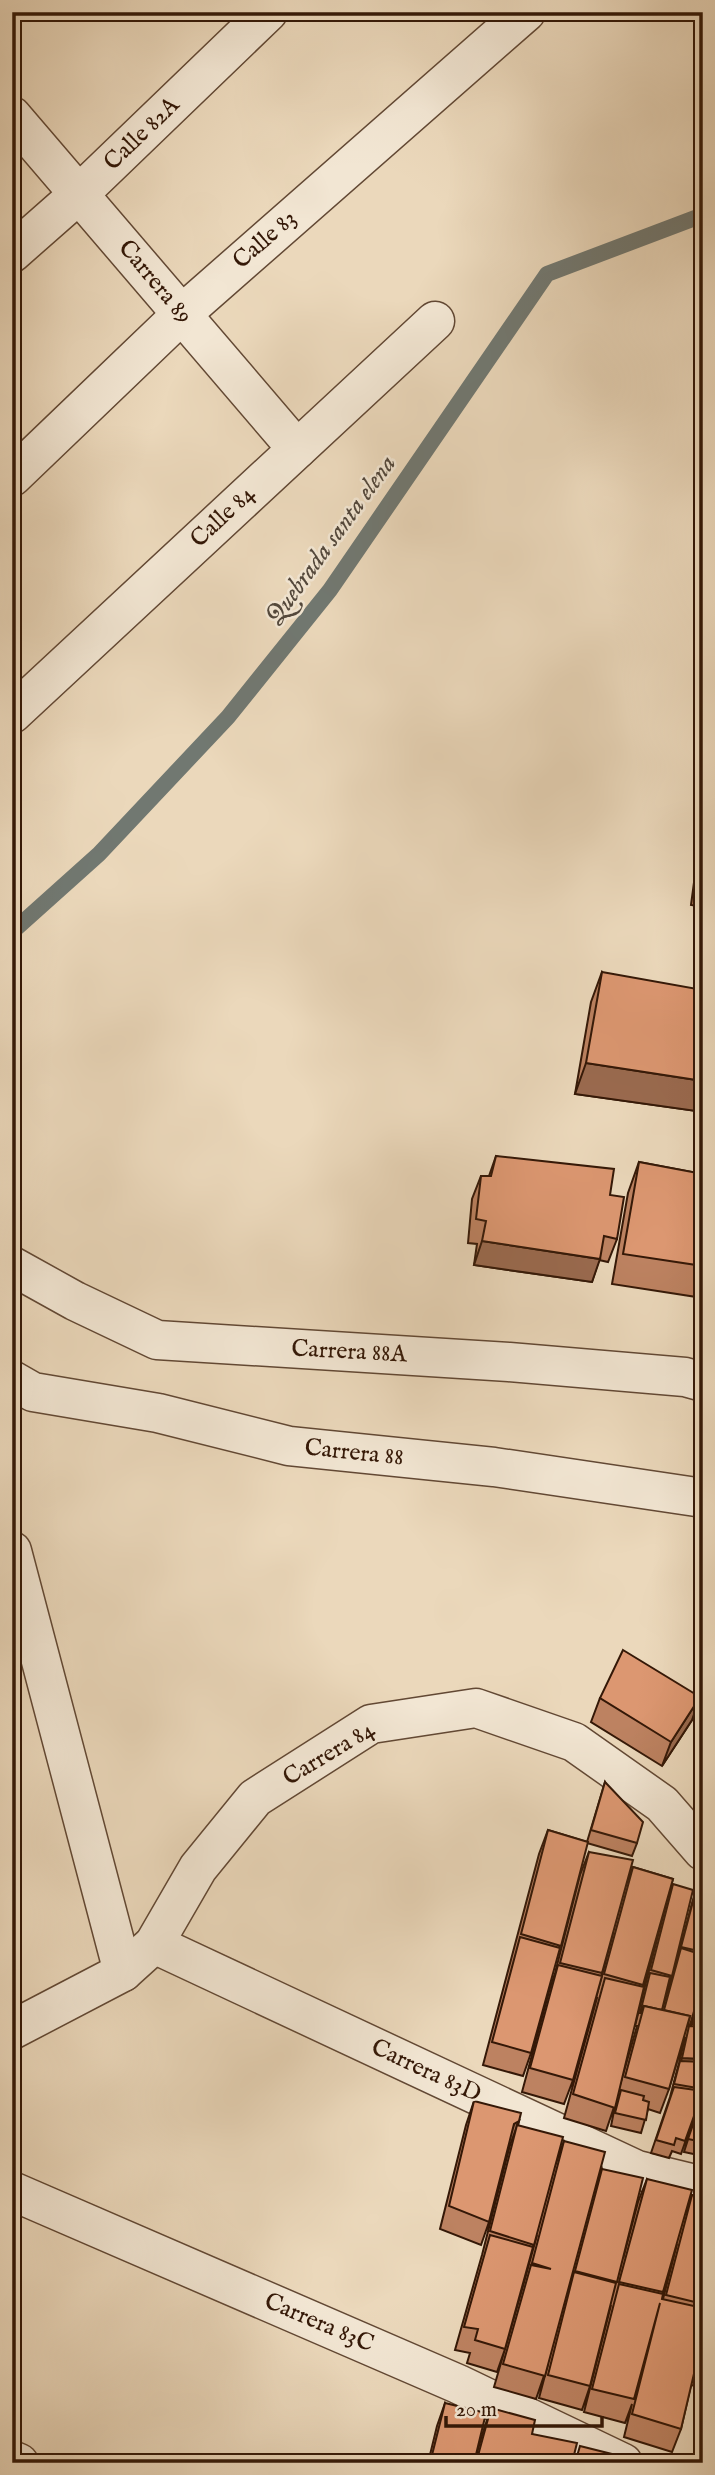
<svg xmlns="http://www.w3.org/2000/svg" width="715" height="2475" viewBox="0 0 715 2475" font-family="'IM FELL English',serif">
	<rect width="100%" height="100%" fill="#ebd8bb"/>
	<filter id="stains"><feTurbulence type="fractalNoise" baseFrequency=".00286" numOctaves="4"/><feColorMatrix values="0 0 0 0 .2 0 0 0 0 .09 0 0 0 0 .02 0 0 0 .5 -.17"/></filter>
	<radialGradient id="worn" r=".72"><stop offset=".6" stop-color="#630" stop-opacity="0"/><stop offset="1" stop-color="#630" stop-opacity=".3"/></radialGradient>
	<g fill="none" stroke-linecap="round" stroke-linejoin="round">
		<!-- stream -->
		<polyline stroke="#717871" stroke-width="16" points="12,932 99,854 228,717 330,590 547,274 703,215"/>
		<!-- pedestrian casing -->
		<g stroke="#624834" stroke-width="41">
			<g id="pedestrian">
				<polyline points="12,253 79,194 268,12"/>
				<polyline points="12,477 182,314 526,12"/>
				<polyline points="12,714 435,321"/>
			</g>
		</g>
		<!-- minor casing -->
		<g stroke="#624834" stroke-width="41">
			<g id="minor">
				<polyline points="12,116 297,449"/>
				<polyline points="12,1266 75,1301 157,1340 509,1362 685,1377 703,1382"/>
				<polyline points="12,1551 123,1972"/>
				<polyline points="154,1944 637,2170 703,2186"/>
				<polyline points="12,2030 123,1972 154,1944 198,1868 255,1798 371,1724 476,1708 574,1742 662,1804 703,1851"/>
				<polyline points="12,2191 458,2384 623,2463"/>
				<polyline points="12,2460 19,2463"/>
			</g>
		</g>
		<!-- tertiary casing -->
		<g stroke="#624834" stroke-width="41">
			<polyline id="tertiary" points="12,1380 33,1392 158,1413 289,1446 494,1467 703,1498"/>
		</g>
		<!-- pedestrian -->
		<use href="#pedestrian" stroke="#f2e6d3" stroke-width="38"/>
		<!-- minor -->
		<use href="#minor" stroke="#f2e6d3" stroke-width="38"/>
		<!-- tertiary -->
		<use href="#tertiary" stroke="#f2e6d3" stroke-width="38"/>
	</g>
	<!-- wall -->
	<g fill="#bd8261" stroke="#341807" stroke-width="2" fill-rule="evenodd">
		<polygon points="703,845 703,907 691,905 697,860"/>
		<polygon points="602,972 696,1111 575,1094 591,1002"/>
		<polygon points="496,1156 610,1195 617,1239 608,1262 599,1260 592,1282 474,1265 477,1244 468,1243 472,1199 481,1176 489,1176"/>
		<polygon points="639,1162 703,1174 703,1298 612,1284 628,1193"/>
		<polygon points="703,1694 703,1722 693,1716 692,1720 662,1766 591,1722 600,1698 700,1697"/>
		<polygon points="605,1782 637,1843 632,1856 587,1843 531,2053 523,2076 483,2065 539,1854 548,1830 587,1842"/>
		<polygon points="589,1852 626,1885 633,1867 673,1879 643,1987 620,2085 637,2026 635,2026 645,1986 668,1897 673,1884 672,1976 667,1989 662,2010 677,1960 692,1903 696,1890 703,1891 703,1980 690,2025 691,2026 703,1986 703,2156 684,2152 700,2102 699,2102 681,2154 672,2151 669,2158 651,2153 670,2097 676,2074 679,2063 685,2038 684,2038 669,2089 660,2113 648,2109 641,2133 611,2126 616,2101 606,2131 564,2118 597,1998 596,1998 613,1933 573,2080 564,2104 522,2092 550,1988 555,1973 580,1875"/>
		<path d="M474,2101L519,2121L518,2126L556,2163L564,2141L596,2186L602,2169L624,2255L638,2202L647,2179L686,2212L692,2195L703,2198V2388L691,2385L681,2429L672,2452L624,2437L632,2404L625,2423L584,2412L611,2305L590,2386L582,2410L539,2398L548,2364L536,2399L494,2387L505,2349L497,2372L467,2363L470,2353L455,2350L482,2255L510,2145L489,2222L481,2245L440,2229L466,2125ZM537,2235L523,2286L505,2349L531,2252ZM677,2244L663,2299H662L663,2294Z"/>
		<polygon points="445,2403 474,2463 428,2463 437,2426"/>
		<polygon points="491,2408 532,2434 572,2463 474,2463 483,2432"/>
	</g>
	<!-- shaded-wall -->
	<g fill="#9a6a4f" stroke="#341807" stroke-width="2">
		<polygon points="703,919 703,931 699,930"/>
		<polygon points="586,1063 703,1081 703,1092 696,1111 575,1094"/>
		<polygon points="482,1241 600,1259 592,1282 474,1265"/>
		<polygon points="700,1697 692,1720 662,1766 671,1742"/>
		<polygon points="682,2058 703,2059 703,2072 678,2071"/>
		<polygon points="519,2121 510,2145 506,2147 514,2124"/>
	</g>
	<!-- building -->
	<g fill="#dc9771" stroke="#341807" stroke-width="2">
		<polygon points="602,972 703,990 703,1081 586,1063"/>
		<polygon points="496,1156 614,1169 610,1195 624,1197 617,1239 604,1236 600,1259 482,1241 486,1221 476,1219 481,1176 491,1176"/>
		<polygon points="639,1162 703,1174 703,1266 623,1254"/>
		<polygon points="623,1650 700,1697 671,1742 600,1698"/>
		<polygon points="703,1694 703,1706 698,1703"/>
		<polygon points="605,1782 643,1822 637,1843 591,1830"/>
		<polygon points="548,1830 588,1842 561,1946 521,1934"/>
		<polygon points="589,1852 633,1860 602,1973 560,1963"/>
		<polygon points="633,1867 673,1879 643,1985 604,1974"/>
		<polygon points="673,1884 693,1890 672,1976 651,1970"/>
		<polygon points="696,1890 703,1891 703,1952 681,1947"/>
		<polygon points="520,1937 560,1948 531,2053 492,2042"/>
		<polygon points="681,1948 703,1955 703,1980 690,2025 688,2024 690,2016 664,2010"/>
		<polygon points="558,1965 602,1976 573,2080 530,2068"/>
		<polygon points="650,1973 670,1977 662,2010 644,2006 641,2013 640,2013"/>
		<polygon points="605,1978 644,1987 615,2108 573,2094"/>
		<polygon points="703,1990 703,2025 693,2024"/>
		<polygon points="644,2006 690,2016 669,2089 625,2077"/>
		<polygon points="689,2026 703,2027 703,2059 682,2058"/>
		<polygon points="680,2061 703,2062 703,2089 674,2084"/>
		<polygon points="674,2087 703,2091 685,2141 676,2138 674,2145 656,2140"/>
		<polygon points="621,2090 644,2096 643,2100 649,2102 646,2120 615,2113"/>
		<polygon points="703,2096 703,2142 688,2139"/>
		<polygon points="474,2101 521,2113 519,2121 514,2124 489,2222 449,2206"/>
		<polygon points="517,2125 563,2137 534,2245 490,2231"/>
		<polygon points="564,2141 605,2152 545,2376 503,2364 531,2265 551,2269 532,2263"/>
		<polygon points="602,2169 643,2178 617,2282 575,2271"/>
		<polygon points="647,2179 692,2190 663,2292 619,2282"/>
		<polygon points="692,2195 703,2198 703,2304 666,2295"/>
		<polygon points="490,2235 533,2247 505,2349 475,2340 478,2329 464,2327"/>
		<polygon points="574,2272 616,2283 590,2386 548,2375"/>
		<polygon points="619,2284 663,2294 662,2299 703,2308 703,2362 697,2361 681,2429 632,2414 660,2303 634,2399 592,2389"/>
		<polygon points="445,2403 486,2413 474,2463 430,2463"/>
		<polygon points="491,2408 535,2420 532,2434 577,2443 572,2463 476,2463"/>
		<polygon points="580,2446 620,2456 618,2463 575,2463"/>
	</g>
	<g text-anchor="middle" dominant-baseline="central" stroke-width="5" stroke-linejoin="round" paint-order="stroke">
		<!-- street labels -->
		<g font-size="24" fill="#341807" stroke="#f2e6d3">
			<text transform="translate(142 134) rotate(-44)">Calle 82A</text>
			<text transform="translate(265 240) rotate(-41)">Calle 83</text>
			<text transform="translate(155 282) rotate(50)">Carrera 89</text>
			<text transform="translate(223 517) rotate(-43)">Calle 84</text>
			<text transform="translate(349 1352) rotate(3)">Carrera 88A</text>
			<text transform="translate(354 1453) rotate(6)">Carrera 88</text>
			<text transform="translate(329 1754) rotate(-31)">Carrera 84</text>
			<text transform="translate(426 2071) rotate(25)">Carrera 83D</text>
			<text transform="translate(319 2323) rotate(23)">Carrera 83C</text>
		</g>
		<!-- water labels -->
		<g font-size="26" font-style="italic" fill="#53483c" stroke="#f2e6d3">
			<text transform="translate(331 540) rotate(-54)">Quebrada santa elena</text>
		</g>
	</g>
	<!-- margin -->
	<rect width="715" height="2475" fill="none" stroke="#ebd8bb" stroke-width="42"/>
	<rect x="14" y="14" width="687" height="2447" fill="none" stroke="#341807" stroke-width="3.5"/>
	<rect x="21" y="21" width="673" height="2433" fill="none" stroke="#341807" stroke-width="2"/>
	<!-- scale -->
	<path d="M446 2416v10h156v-10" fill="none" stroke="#341807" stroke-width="3.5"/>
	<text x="456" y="2416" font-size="21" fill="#341807" stroke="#f2e6d3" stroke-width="5" paint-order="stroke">20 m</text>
	<rect width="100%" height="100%" filter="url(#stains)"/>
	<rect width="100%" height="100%" fill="url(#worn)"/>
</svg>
